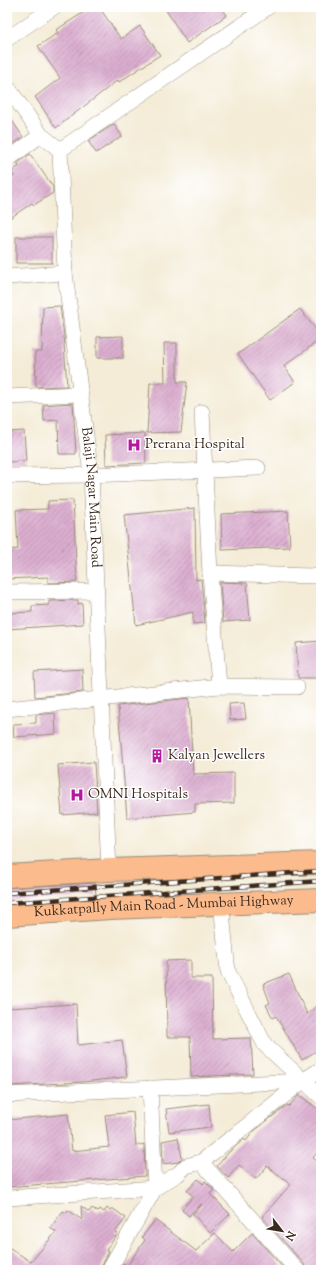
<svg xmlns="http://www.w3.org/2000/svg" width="328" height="1277" viewBox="0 0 328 1277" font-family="'Sorts Mill Goudy',serif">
	<defs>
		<pattern id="building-hatch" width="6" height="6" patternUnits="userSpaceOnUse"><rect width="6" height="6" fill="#dcaed0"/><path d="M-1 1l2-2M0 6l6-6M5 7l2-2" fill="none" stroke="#b48ea8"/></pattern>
	</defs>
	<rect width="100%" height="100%" fill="#fff"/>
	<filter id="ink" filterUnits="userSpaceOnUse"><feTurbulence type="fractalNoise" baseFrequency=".025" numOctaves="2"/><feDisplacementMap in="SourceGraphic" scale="8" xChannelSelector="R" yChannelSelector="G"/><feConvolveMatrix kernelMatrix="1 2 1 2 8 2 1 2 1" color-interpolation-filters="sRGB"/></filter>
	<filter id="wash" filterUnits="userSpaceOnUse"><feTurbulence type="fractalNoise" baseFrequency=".012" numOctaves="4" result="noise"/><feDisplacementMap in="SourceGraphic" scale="16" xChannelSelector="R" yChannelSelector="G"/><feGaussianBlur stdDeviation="0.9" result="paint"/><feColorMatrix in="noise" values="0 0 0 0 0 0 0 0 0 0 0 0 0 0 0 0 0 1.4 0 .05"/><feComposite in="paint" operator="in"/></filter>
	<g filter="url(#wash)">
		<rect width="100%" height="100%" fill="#f4ecd7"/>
		<g id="blocks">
			<!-- building -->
			<g fill="url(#building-hatch)">
				<polygon points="92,7 99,7 121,39 140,26 160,55 119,82 118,80 56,128 35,97 60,78 38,46 58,33 56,30"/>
				<polygon points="164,7 221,7 227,15 187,43"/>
				<polygon points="7,113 23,137 7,149"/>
				<polygon points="114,124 122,136 96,153 88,141"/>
				<polygon points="30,154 53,187 53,193 34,205 32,203 7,220 7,181 14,176 11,172 19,166 17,164"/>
				<rect x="16" y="237" width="36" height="26"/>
				<polygon points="60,306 65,344 64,344 67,386 36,387 35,352 42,352 43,307"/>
				<polygon points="300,309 321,336 321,339 284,366 295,382 270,400 238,354"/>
				<polygon points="123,336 123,358 97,358 97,337"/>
				<polygon points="164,343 177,343 177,382 187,382 181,432 147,433 150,383 165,383"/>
				<polygon points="73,403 76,454 59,454 58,420 44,421 43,405"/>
				<polygon points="24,431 26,461 9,462 8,432"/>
				<polygon points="145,433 146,463 106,465 105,435"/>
				<polygon points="73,500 77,582 48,583 48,577 7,579 7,550 18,549 16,510 48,509 48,501"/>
				<polygon points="195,508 196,580 201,579 205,623 193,624 193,612 136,625 124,515"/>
				<polygon points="288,511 290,547 222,550 221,514"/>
				<polygon points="220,582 247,583 250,620 223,622"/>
				<polygon points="78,600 78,604 82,603 83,624 7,629 7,613 32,612 32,606 49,605 49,601"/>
				<polygon points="321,641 321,678 298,678 296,643"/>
				<polygon points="82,669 83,692 35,697 34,672"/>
				<polygon points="189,698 193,774 234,773 234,803 195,804 195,812 127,818 118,706"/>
				<polygon points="244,703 246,719 230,720 229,704"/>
				<polygon points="55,713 56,734 14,737 13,724 36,723 36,715"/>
				<polygon points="94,762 97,812 62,815 58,765"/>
				<polygon points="95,883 96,896 7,902 7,888"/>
				<polygon points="191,960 191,978 212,978 213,1039 251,1038 253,1074 191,1077 190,1037 167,1037 166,961"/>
				<polygon points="289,974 307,1014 321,1003 321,1048 302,1060 276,1016 273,1018 266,1005 270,1003 263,984"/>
				<polygon points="76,1004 78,1045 122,1040 127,1077 83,1082 7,1086 7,1008"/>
				<polygon points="299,1095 321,1111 321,1147 313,1158 321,1164 321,1270 306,1270 304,1264 262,1217 291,1184 267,1166 256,1179 239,1165 228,1178 217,1166 229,1152 244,1139 246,1141 253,1132 287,1105 289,1106"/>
				<polygon points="209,1104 211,1127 169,1132 166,1109"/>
				<polygon points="133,1112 136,1146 144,1144 145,1176 7,1187 7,1120 68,1114 72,1151 109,1147 105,1115"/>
				<polygon points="178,1138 182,1158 178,1162 163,1164 162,1141"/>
				<polygon points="198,1179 203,1184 205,1181 214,1190 210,1194 230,1214 210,1233 193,1214 202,1205 201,1204 189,1216 182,1210 193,1196 187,1191"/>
				<polygon points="81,1206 89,1212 92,1208 98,1212 100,1209 104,1212 107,1208 110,1211 112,1208 126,1218 115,1232 118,1234 106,1249 109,1251 100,1270 7,1270 7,1246 31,1262 56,1232 50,1228 63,1211 66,1213 68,1210 82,1220"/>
				<polygon points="155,1220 196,1251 215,1233 233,1252 252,1233 285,1270 119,1270 124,1263 127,1266 145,1240 142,1237"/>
			</g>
		</g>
	</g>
	<g filter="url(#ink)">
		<use href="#blocks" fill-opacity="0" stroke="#988b7a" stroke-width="1"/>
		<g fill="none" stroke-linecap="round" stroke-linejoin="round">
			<!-- street casing -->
			<g stroke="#988b7a" stroke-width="16">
				<g id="street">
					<polyline points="7,39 54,7"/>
					<path id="s1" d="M7,86L41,135L60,150L65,273L91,475L109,870"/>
					<polyline points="60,150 268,7"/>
					<polyline points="7,160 41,135"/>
					<polyline points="7,277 65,273"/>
					<polyline points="7,397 80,394"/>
					<polyline points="202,412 210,573 219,686"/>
					<polyline points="7,476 91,475 258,468"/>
					<polyline points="210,573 313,576"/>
					<polyline points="7,592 97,591"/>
					<polyline points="7,709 219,686 297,687"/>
					<polyline points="221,903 228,972 265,1045 321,1097"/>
					<polyline points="7,1095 303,1081"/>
					<polyline points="201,1162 297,1270"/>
					<polyline points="7,1198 155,1188 178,1174 186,1166 201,1162 303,1081 321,1069"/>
					<polyline points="109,1270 155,1188 150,1088"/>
				</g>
			</g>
			<!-- highway casing -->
			<g stroke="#988b7a" stroke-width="24">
				<g id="highway">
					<polyline points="7,876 109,870 321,863"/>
					<path id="s2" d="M7,915L111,908L321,900"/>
				</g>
			</g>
			<!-- street -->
			<use href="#street" stroke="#fff" stroke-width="15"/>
			<!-- highway -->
			<use href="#highway" stroke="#fbbb8c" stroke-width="22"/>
			<!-- rail casing -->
			<g stroke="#3b2a1e" stroke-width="4.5">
				<g id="rail">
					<polyline points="7,893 321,871"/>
					<polyline points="7,903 321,881"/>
				</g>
			</g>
			<!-- rail -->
			<use href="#rail" stroke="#fff" stroke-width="3" stroke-dasharray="9" stroke-linecap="butt"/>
		</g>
	</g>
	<!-- icons -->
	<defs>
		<g id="hospital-bare" transform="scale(1.08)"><path d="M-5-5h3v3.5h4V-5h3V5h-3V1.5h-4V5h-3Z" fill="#b5179e" stroke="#fff" stroke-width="2.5" paint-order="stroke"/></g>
		<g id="building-bare" transform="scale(1.08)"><path d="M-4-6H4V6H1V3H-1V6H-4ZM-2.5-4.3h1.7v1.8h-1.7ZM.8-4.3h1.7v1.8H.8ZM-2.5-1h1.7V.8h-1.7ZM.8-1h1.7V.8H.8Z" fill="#b5179e" stroke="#fff" stroke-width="2.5" paint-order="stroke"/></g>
	</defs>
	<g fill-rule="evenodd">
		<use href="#hospital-bare" x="134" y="445"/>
		<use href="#building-bare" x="157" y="756"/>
		<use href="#hospital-bare" x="77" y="795"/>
	</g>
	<g text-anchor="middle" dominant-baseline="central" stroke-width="3" stroke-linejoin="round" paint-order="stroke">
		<!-- poi labels -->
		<g font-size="14" fill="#3b2a1e" stroke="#fff" text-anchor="start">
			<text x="145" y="445">Prerana Hospital</text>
			<text x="168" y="756">Kalyan Jewellers</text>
			<text x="88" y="795">OMNI Hospitals</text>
		</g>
		<!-- street labels -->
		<g font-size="14" fill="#3b2a1e" stroke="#fff">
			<text stroke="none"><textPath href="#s1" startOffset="433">Balaji Nagar Main Road</textPath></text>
			<text stroke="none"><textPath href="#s2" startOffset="157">Kukkatpally Main Road - Mumbai Highway</textPath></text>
		</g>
	</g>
	<!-- margin -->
	<rect width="328" height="1277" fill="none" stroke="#fff" stroke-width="24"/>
	<!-- north arrow -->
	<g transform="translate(282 1231) rotate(121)" stroke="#ffffff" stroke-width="3" paint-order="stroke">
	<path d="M0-3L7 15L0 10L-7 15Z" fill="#3b2a1e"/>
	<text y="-6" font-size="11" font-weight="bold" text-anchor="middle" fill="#3b2a1e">N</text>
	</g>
</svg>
